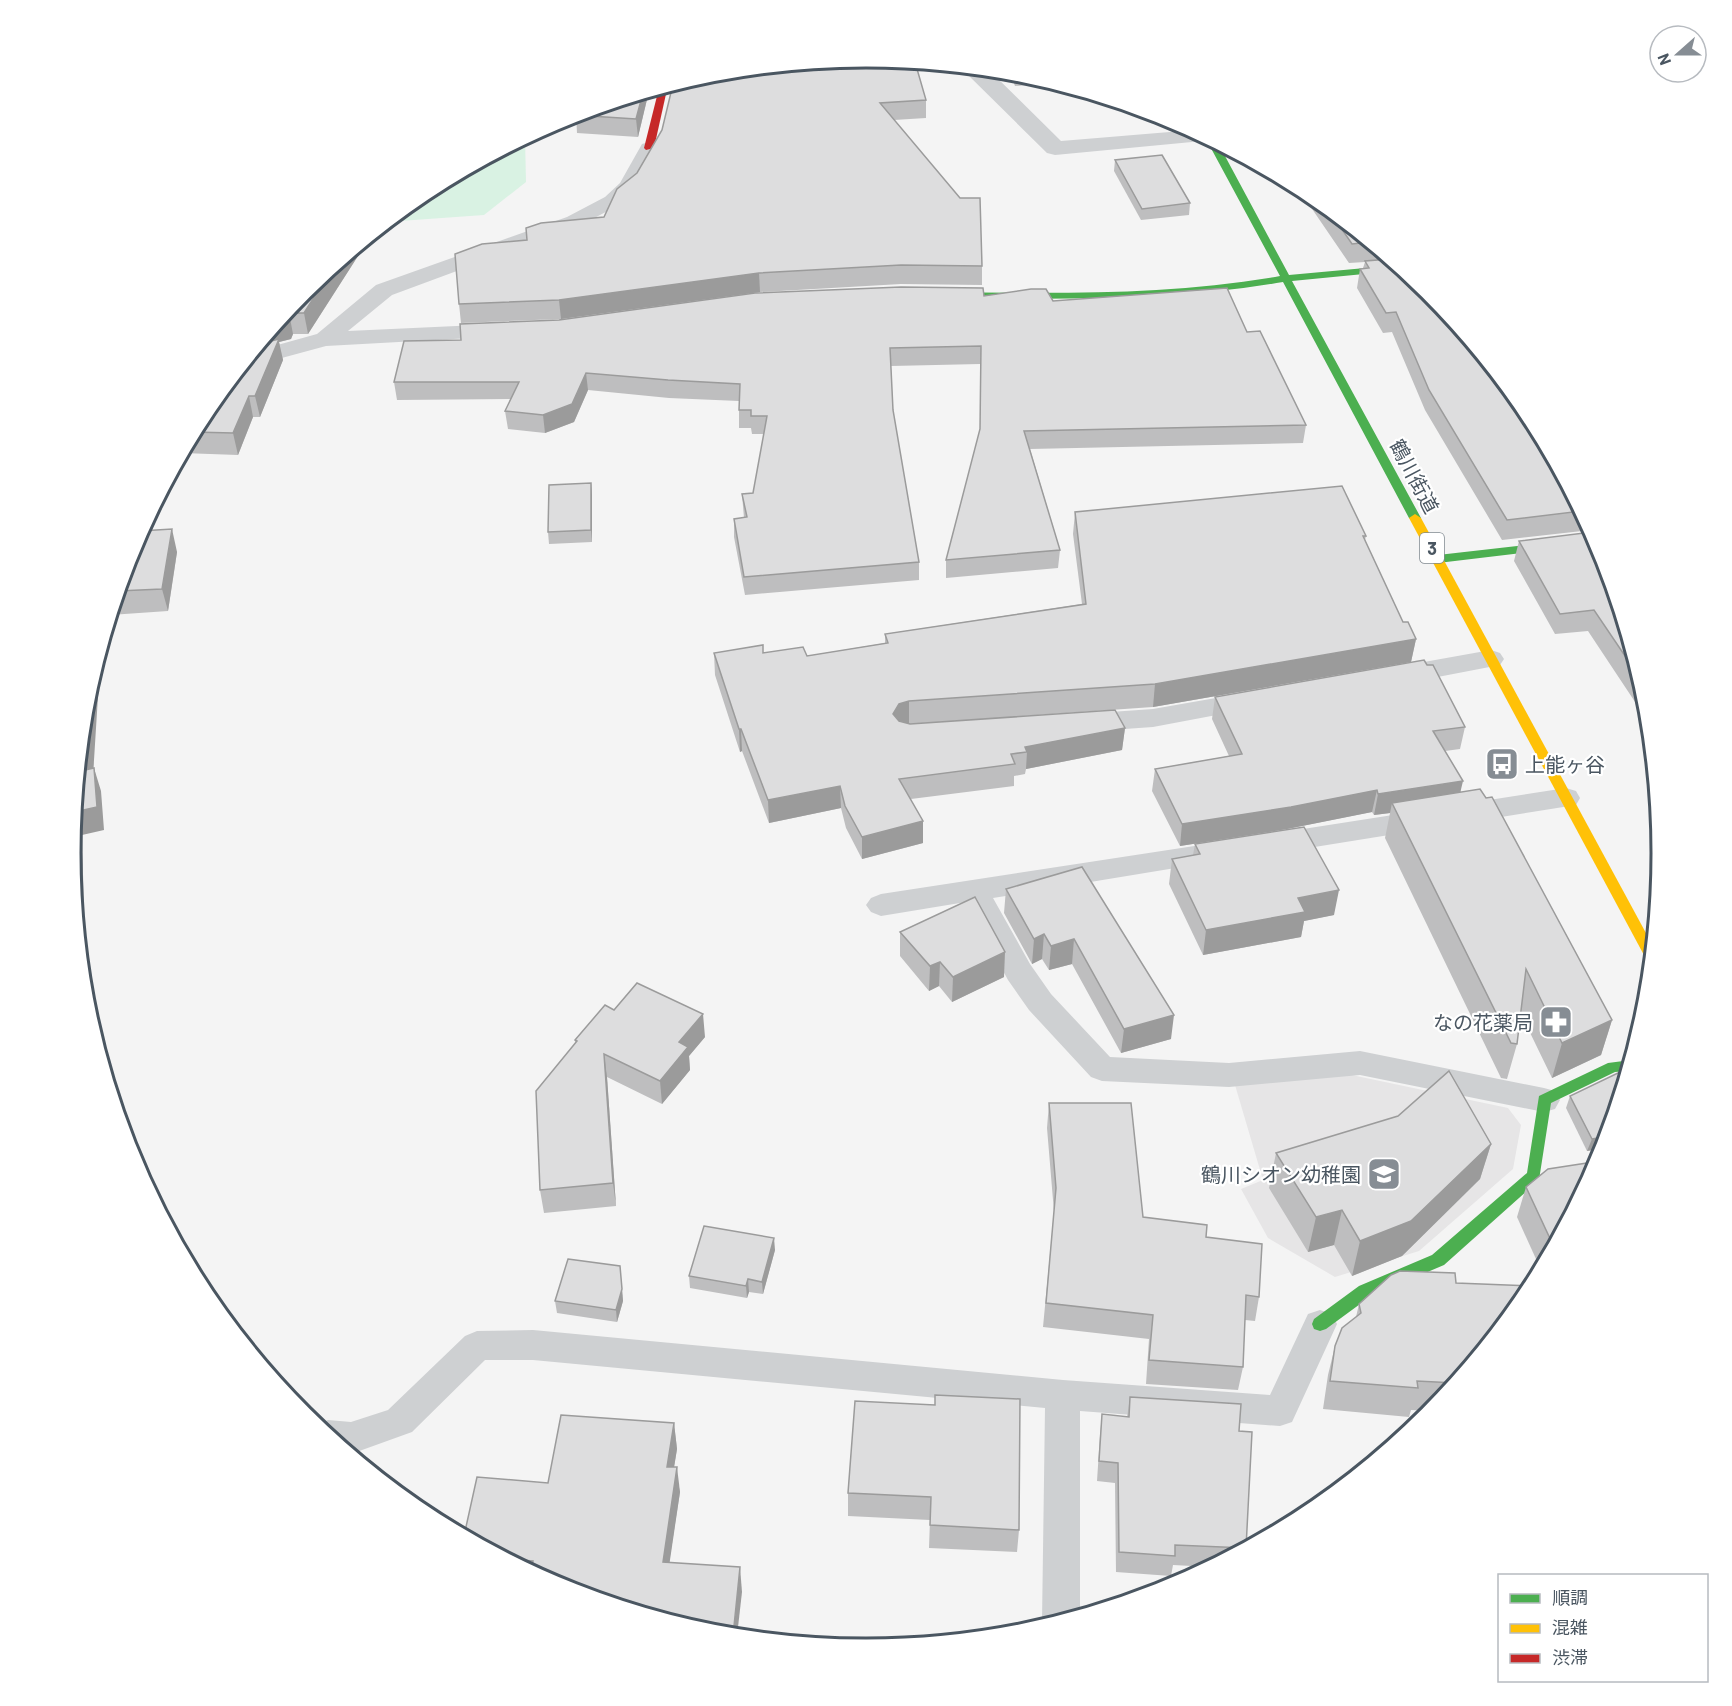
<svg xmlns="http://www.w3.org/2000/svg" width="1732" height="1706" viewBox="0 0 1732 1706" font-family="Barlow,'Noto Sans JP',sans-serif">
	<rect width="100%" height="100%" fill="#f4f4f4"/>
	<!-- education -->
	<polygon fill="#e6e5e6" points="1347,1074 1508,1108 1521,1125 1513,1169 1419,1251 1335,1277 1268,1238 1241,1189 1263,1180 1235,1085"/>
	<!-- green -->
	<polygon fill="#d9f2e3" points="525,137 526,182 484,215 386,222 424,191"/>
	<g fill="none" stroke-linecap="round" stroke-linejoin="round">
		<!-- lane -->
		<g fill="#ced0d2" fill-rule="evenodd">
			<polygon points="649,142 656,144 659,148 636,190 619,205 581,225 392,295 348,331 500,324 508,326 511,331 508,336 326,346 245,368 240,367 252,352 317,334 376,285 567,217 605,197 620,183 642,144"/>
			<polygon points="1491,650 1500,653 1504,659 1500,665 1396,685 1387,682 1383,676 1387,670 1396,667"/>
			<polygon points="1250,692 1259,695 1263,701 1259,707 1153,727 1082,732 1072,729 1069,723 1072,717 1082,714 1153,709"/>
			<polygon points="1566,788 1576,791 1580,798 1576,805 1271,854 1261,851 1257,844 1261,837 1271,834"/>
			<polygon points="1214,843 1224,846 1228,853 1224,860 993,898 1030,964 1051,994 1110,1057 1229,1063 1360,1051 1544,1088 1555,1091 1560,1100 1555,1109 1544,1112 1360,1075 1229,1087 1102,1081 1091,1077 1029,1010 1008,980 966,902 881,916 871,912 866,905 871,898 881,894"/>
			<polygon points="1320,1310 1332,1314 1337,1324 1292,1422 1280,1426 1080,1411 1080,1616 1044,1627 1042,1622 1045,1408 533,1360 485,1360 412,1432 351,1454 315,1426 328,1420 351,1422 388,1410 465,1336 477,1331 533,1330 1063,1380 1270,1395 1308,1314"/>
		</g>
		<!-- street -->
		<polygon fill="#ced0d2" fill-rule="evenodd" points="964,67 988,69 1061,141 1194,130 1213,140 1055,155 1047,153 966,73"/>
		<!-- fast -->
		<g fill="#4caf50" fill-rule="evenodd">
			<path d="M1207,137L1218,143L1289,275L1398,265L1405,270L1292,281L1421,518L1419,520L1415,522L1409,518L1283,282C1170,302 1053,299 939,298L934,295L939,292C1052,293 1168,296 1280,276L1206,139Z"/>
			<polygon points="1560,541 1564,542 1566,545 1564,548 1438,563 1432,559 1438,555"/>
			<polygon points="1631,1060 1628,1071 1615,1072 1551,1103 1539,1180 1444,1265 1371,1296 1326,1329 1320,1331 1314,1329 1312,1324 1314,1319 1359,1286 1432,1255 1527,1173 1539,1096 1608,1063"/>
		</g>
		<!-- slow -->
		<polygon fill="#ffc107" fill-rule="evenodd" points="1415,514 1421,518 1653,946 1651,962 1645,957 1409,518"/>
		<!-- jam -->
		<polygon fill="#c62828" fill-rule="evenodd" points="668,85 654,148 646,150 644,148 659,88"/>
	</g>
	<!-- wall -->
	<g fill="#bebebf">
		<polygon points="992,69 1022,72 1056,83 1015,86 1011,76 1000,77"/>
		<polygon points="673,84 926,100 926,118 894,120 982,266 982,285 901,284 760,292 561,319 461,323 459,304 527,240 604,217 637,173 662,130"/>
		<polygon points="649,91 638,137 577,133 576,113"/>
		<polygon points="1115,160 1190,203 1189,215 1141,220 1114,171"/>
		<polygon points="1298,186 1309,191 1429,290 1528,411 1591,530 1502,540 1425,410 1392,332 1383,333 1357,288 1360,269 1363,268 1365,262 1349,263 1308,203"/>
		<polygon points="365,245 308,334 293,334 291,339 279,342 283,360 260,417 253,417 238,455 182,453 204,410 303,290"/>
		<polygon points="984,296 1053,301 1247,332 1306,425 1303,443 1030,449 1060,550 1058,568 946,578 946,560 980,432 980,364 891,366 893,410 919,562 919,580 745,595 734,537 734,519 744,518 742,494 753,493 764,434 752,434 751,428 739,428 739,401 669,398 588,390 574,422 545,433 508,429 505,411 511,399 397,400 394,382 461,340 559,320"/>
		<polygon points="591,483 592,495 592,542 549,544 548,532"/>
		<polygon points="1075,512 1366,536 1365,540 1403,622 1416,639 1411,662 1153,707 909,724 1125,728 1122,750 1026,769 1025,774 1014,776 1014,786 911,799 923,843 862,859 846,828 841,808 769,823 742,751 740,752 715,675 714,653 763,653 807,656 885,643 885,634 1082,604 1073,534"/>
		<polygon points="141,531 177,552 168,611 110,615 131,548"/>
		<polygon points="1519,541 1602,549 1647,698 1649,723 1588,631 1555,634 1514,561"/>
		<polygon points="1427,665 1465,727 1460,749 1445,751 1461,792 1612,1020 1601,1055 1552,1078 1521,1014 1517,1044 1507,1079 1501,1078 1385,838 1390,813 1374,815 1372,812 1287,829 1180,846 1152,791 1155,769 1229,756 1212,719 1215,697"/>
		<polygon points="1195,844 1334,915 1304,921 1301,937 1203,955 1169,884 1172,859 1193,855"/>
		<polygon points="1082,867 1171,1039 1121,1053 1072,964 1049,970 1042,959 1032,964 1004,913 1006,889"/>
		<polygon points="900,932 1004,977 952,1002 939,986 929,991 900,956"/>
		<polygon points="614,1010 705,1037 689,1056 690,1070 662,1104 607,1077 616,1206 544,1213 540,1190 575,1043 575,1040"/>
		<polygon points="1625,1080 1604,1148 1587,1151 1566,1108 1570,1096"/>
		<polygon points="1049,1103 1143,1217 1206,1237 1259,1297 1255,1321 1245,1320 1243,1367 1238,1390 1146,1384 1149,1339 1043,1327 1054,1212 1047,1128"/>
		<polygon points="1491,1144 1480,1179 1402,1256 1352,1276 1334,1245 1308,1252 1269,1188 1276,1153"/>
		<polygon points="1600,1161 1541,1270 1517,1217 1526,1187"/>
		<polygon points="775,1250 763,1294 749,1292 747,1298 690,1288 689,1276"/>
		<polygon points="620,1266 623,1301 617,1322 557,1313 555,1301"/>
		<polygon points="1456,1283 1528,1296 1433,1411 1411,1410 1409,1417 1323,1409 1328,1375 1335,1346 1356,1317 1359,1304"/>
		<polygon points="1130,1397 1239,1431 1246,1548 1211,1567 1173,1565 1171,1576 1116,1572 1115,1483 1097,1481 1100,1435 1102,1414 1127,1417"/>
		<polygon points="855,1401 1019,1530 1017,1552 929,1548 930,1520 848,1516 848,1493"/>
		<polygon points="674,1423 677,1449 674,1467 680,1492 669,1563 742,1592 561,1588 464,1536 548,1483"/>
	</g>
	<!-- shaded-wall -->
	<g fill="#9b9b9b">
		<polygon points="649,91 638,137 636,119 643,93"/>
		<polygon points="364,240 365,245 308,334 304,313 336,263"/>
		<polygon points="759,273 760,292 561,319 559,300"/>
		<polygon points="289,313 293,334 291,339 279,342 283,360 260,417 255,396 255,349 279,320"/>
		<polygon points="586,373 588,390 574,422 545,433 543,415"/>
		<polygon points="249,396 253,417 238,455 233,433"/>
		<polygon points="591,483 592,495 592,542 591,530"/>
		<polygon points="172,529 177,552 168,611 162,589"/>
		<polygon points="1416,639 1411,662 1153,707 1155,684"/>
		<polygon points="101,647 92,793 85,770 90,681"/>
		<polygon points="909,701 909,724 893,736 893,714 899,704"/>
		<polygon points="1125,728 1122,750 1026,769 1027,752 1025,747"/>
		<polygon points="739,729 741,729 742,751 740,752"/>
		<polygon points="94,768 101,791 104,830 82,835 84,913 76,914 74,890 74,812"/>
		<polygon points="1463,781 1458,802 1392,803 1390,813 1374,815 1378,794"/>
		<polygon points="840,786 841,808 769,823 768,800"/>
		<polygon points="1377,790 1372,812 1287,829 1180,846 1182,824"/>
		<polygon points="923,821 923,843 862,859 862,837"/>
		<polygon points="1339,890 1334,915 1304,921 1301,937 1203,955 1206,930 1298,898"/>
		<polygon points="1044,934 1042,959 1032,964 1034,939"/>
		<polygon points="1074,939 1072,964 1049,970 1051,946"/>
		<polygon points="1005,952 1004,977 952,1002 953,977"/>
		<polygon points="940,962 939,986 929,991 930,966"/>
		<polygon points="703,1014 705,1037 689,1056 690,1070 662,1104 660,1081 679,1042"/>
		<polygon points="1174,1015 1171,1039 1121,1053 1124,1029"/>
		<polygon points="1612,1020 1601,1055 1552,1078 1562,1043"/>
		<polygon points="604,1054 607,1077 616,1206 613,1183"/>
		<polygon points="1608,1136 1604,1148 1587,1151 1592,1139"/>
		<polygon points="1491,1144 1480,1179 1402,1256 1352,1276 1360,1241"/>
		<polygon points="1342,1210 1334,1245 1308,1252 1316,1217"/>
		<polygon points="774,1238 775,1250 763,1294 762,1282"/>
		<polygon points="620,1266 623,1301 617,1322 616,1310"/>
		<polygon points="748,1279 749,1292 747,1298 746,1286"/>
		<polygon points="674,1423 677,1449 670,1492 667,1467"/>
		<polygon points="677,1467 680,1492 666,1587 663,1562"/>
		<polygon points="740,1567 742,1592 737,1636 733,1636"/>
	</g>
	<!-- building -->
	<g fill="#ddddde" stroke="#9b9b9b" stroke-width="1.5">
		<polygon points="866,57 915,62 926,100 880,103 960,198 980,198 982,266 901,265 759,273 559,300 459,304 455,254 482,244 527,240 526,228 541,223 604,217 617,189 637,173 662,130 673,84 711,72"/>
		<polygon points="643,93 636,119 575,115 576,113"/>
		<polygon points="1162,155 1190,203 1142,209 1115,160"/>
		<polygon points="1326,206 1370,242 1352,244"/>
		<polygon points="1391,259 1429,290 1528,411 1582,511 1507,520 1429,390 1396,312 1386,313 1360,269 1369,268 1365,261"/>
		<polygon points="336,263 304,313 289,313 287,318 279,320 303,290"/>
		<polygon points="901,287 983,288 984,296 1031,289 1046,289 1053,301 1227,288 1247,332 1260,331 1306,425 1024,431 1060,550 946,560 980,429 981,346 890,348 893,410 919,562 744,577 734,519 747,517 742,494 753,493 767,416 751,416 751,410 739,410 740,384 668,380 586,373 572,404 543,415 505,411 519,382 394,382 404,341 461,340 460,324 559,320 755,293"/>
		<polygon points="279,339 255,396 249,396 233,433 193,432 204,410 259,344"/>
		<polygon points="591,483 591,530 548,532 549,485"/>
		<polygon points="1342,486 1366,536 1363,536 1403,622 1408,622 1416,639 1155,684 909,701 899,704 893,714 899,721 910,724 1115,710 1125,728 1025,747 1027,752 1011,754 1015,764 899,779 923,821 862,837 845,806 840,786 768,800 741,729 739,729 714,653 763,645 763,653 803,647 807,656 888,643 885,634 1086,604 1075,512"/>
		<polygon points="172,529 162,589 118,591 131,548 140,531"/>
		<polygon points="1592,532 1602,549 1642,681 1594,610 1560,614 1519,541"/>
		<polygon points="1424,660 1427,665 1433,665 1465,727 1433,731 1463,781 1378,794 1377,790 1291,807 1182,824 1155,769 1242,754 1215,697"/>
		<polygon points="90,681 85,770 94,768 97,807 74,812 76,890 74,890 70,853 85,697"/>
		<polygon points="1480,789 1486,798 1492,797 1612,1020 1562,1043 1526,969 1517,1044 1511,1043 1392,803"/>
		<polygon points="1304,827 1339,890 1298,898 1305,912 1206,930 1172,859 1200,854 1195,844"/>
		<polygon points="1082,867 1174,1015 1124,1029 1074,939 1051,946 1044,934 1034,939 1006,889"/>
		<polygon points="975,897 1005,952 953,977 940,962 930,966 900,932"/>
		<polygon points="637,983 703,1014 679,1042 688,1047 660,1081 604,1054 613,1183 540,1190 536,1091 577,1041 575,1040 605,1005 614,1010"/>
		<polygon points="1449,1071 1491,1144 1411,1221 1360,1241 1342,1210 1316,1217 1276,1153 1398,1116"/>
		<polygon points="1620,1072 1625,1080 1608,1136 1592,1139 1570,1096"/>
		<polygon points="1049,1103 1131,1103 1143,1217 1207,1225 1206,1237 1262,1244 1259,1297 1246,1295 1243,1367 1149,1360 1153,1315 1046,1303 1056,1188"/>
		<polygon points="1600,1161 1554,1247 1526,1187 1548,1169"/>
		<polygon points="704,1226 774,1238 762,1282 748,1279 746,1286 689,1276"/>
		<polygon points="568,1259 620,1266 622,1289 616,1310 555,1301"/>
		<polygon points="1400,1271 1455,1273 1456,1283 1533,1286 1528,1296 1456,1383 1417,1381 1418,1388 1330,1381 1335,1346 1342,1328 1361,1313 1359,1304 1391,1275"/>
		<polygon points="935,1395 1020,1399 1019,1530 930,1525 931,1497 848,1493 855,1401 935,1405"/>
		<polygon points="1130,1397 1241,1404 1239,1431 1252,1432 1246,1548 1175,1545 1175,1556 1119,1552 1118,1463 1099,1461 1102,1414 1129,1417"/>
		<polygon points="561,1415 674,1423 667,1467 677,1467 663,1562 740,1567 733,1636 710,1634 561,1588 550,1582 551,1576 535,1575 531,1572 533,1561 506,1559 464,1536 477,1477 548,1483"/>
	</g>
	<!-- icons -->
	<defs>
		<g id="bus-square" transform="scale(1.725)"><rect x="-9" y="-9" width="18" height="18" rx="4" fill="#868d94" stroke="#fff"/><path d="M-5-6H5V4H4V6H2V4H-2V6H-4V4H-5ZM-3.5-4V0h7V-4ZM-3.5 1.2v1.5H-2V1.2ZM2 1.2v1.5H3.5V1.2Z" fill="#fff"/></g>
		<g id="pharmacy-square" transform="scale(1.725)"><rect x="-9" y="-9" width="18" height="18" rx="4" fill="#868d94" stroke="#fff"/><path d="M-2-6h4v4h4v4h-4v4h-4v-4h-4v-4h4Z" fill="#fff"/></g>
		<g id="school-square" transform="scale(1.725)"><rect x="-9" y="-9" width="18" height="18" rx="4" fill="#868d94" stroke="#fff"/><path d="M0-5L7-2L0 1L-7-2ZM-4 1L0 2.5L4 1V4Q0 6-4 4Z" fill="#fff"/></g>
	</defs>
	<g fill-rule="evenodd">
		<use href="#bus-square" x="1502" y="764"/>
		<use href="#pharmacy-square" x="1556" y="1022"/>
		<use href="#school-square" x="1384" y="1174"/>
	</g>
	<g text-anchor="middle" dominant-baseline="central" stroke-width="4.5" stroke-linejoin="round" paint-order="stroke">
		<!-- shield labels -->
		<rect fill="#fff" stroke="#808990" stroke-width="1.5" x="1420" y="533" width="24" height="30" rx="4.5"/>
		<g font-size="18" font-weight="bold" fill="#4a5661">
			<text x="1432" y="548">3</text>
		</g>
		<!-- street labels -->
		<g font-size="20" fill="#4a5661" stroke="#fff">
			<text transform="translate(1415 476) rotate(62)">鶴川街道</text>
		</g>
		<!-- poi labels -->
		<g font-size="20" fill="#4a5661" stroke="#fff" text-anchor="end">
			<text x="1525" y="764" text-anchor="start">上能ヶ谷</text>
			<text x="1533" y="1022">なの花薬局</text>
			<text x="1361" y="1174">鶴川シオン幼稚園</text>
		</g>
	</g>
	<!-- crop -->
	<path d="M0 0H1732V1706H0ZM81 853a785 785 0 1 1 1570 0a785 785 0 1 1-1570 0Z" fill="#fff" fill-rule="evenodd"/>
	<path fill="none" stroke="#4a5661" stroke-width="3" d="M81 853a785 785 0 1 1 1570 0a785 785 0 1 1-1570 0Z"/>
	<!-- legend -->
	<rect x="1498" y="1574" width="210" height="108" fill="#ffffff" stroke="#b7bbc0" stroke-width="1.5"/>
	<rect x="1510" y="1594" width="30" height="9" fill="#4caf50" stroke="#b7bbc0" stroke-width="1.5"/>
	<text x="1552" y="1604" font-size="18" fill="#4a5661">順調</text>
	<rect x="1510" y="1624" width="30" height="9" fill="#ffc107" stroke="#b7bbc0" stroke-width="1.5"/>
	<text x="1552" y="1634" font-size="18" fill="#4a5661">混雑</text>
	<rect x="1510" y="1654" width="30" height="9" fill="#c62828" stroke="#b7bbc0" stroke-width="1.5"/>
	<text x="1552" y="1664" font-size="18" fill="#4a5661">渋滞</text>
	<!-- north arrow -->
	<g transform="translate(1678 54) rotate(249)"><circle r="28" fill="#ffffff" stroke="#b7bbc0" stroke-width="1.5"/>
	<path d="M0-4.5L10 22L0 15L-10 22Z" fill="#868d94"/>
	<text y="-9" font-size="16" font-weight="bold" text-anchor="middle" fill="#4a5661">N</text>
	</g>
</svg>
